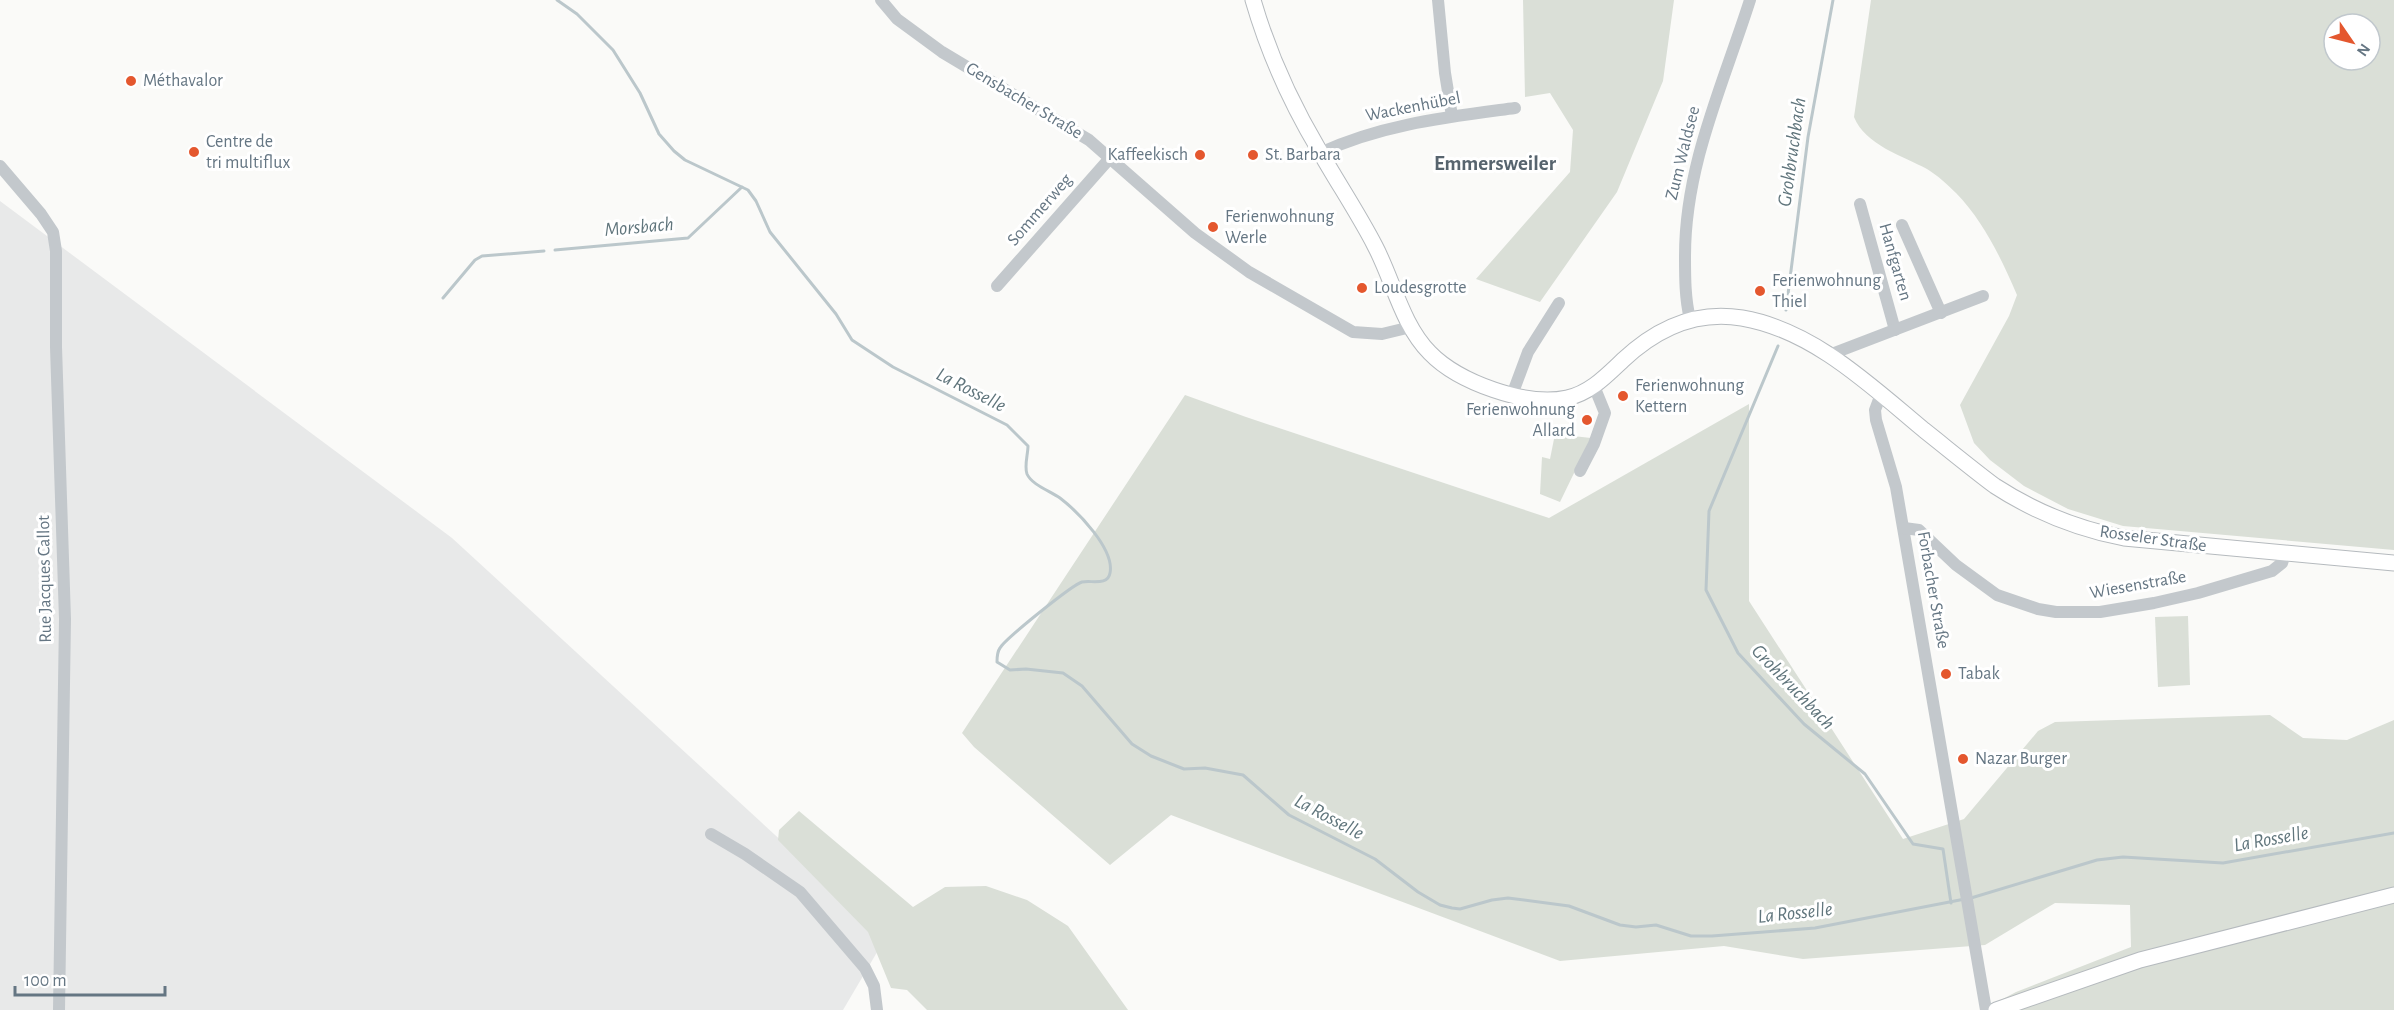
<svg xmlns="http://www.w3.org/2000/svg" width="2394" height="1010" viewBox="0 0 2394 1010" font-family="'Alegreya Sans',sans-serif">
	<rect width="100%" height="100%" fill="#fafaf8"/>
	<!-- built -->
	<polygon fill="#e8e9e9" points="0,201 452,538 886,937 843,1010 0,1010"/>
	<!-- green -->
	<g fill="#dadfd7" fill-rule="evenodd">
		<polygon points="1523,0 1674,0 1663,81 1617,192 1540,302 1476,279 1570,172 1573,130 1550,93 1525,97"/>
		<path d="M1871,0H2394V550L2123,526L2068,509L2024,486L1990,460L1974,443L1960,405L2009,316L2017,295C2001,258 1984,222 1956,193C1948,185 1937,175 1927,169C1903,156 1865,145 1854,117ZM2334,24H2370V60H2334Z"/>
		<polygon points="1185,395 1246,417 1549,518 1749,404 1749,601 1903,839 1964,819 2038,731 2055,722 2270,715 2303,738 2347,740 2394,720 2394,1010 1982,1010 2016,992 2131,947 2130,905 2055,903 1985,945 1803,959 1724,946 1560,961 1171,815 1110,865 974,747 962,733"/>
		<polygon points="1555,434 1591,438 1560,502 1540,494 1542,457 1550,459"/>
		<polygon points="2188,616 2190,685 2158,687 2155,617"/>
		<polygon points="799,811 913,907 945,887 986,886 1027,900 1068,926 1128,1010 927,1010 907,990 891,988 868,932 778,840 779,830"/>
	</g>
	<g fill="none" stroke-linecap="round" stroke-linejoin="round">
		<!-- stream -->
		<g stroke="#bbc7cb" stroke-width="3">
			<path d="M557,0L577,14L613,50L640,93L659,134L674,151L685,160L748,190L756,201L770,232L836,314L852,340L893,367L1007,425L1028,446C1028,454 1024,466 1027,474C1032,485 1050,491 1060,498C1077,511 1115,549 1110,573C1108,586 1091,580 1082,582C1072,585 1005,639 1000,648C997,652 997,657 997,662L1010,670L1026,669L1063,673L1082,686L1132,744L1151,756L1184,769L1205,768L1243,775L1289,815L1375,859L1418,892L1440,905L1452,908L1460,909L1492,900L1508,898L1569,906L1620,925L1636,927L1656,925L1691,936H1712L1815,928L1965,899"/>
			<polyline points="555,250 688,238 742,187"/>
			<polyline points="443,298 475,260 482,256 544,251"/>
			<polyline points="1786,310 1808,137 1833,0"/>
			<polyline points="1778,346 1709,511 1706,590 1738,653 1804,724 1865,774 1913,844 1943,849 1951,903"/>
			<polyline points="1971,898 2097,860 2123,857 2223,863 2394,833"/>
		</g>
		<!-- major casing -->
		<g stroke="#b5babe" stroke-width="17">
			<g id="major">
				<path d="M1253,0C1268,52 1291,103 1319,150C1337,182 1358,213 1375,246C1393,280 1402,325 1430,353C1458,382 1526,407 1567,398C1590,393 1606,376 1623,360C1656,329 1695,310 1742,318C1813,330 1871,386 1924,430C1948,449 1971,468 1995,486C2035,512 2078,529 2124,538L2394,563"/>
				<polyline points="1996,1010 2140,960 2394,895"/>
			</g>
		</g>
		<!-- minor -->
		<g stroke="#c3c8cc" stroke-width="12">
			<polyline points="881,0 897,19 942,52 1089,140 1195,233 1249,272 1353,332 1382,334 1411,327"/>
			<polyline points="1438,0 1445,73 1452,116"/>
			<path d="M1320,153C1382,124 1448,117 1515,108"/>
			<polyline points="0,166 41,214 53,232 56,251 56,347 65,619 59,1010"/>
			<polyline points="1860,204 1895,330"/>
			<polyline points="1902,225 1941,313"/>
			<polyline points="997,286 1110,158"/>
			<path d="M1690,319C1685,299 1685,277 1685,256C1685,165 1723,85 1750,0"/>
			<polyline points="1829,355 1983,296"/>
			<polyline points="1881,394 1875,410 1876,420 1896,487 1986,1010"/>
			<polyline points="1512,395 1528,352 1559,303"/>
			<polyline points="1580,471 1594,444 1605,413 1594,386"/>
			<polyline points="1904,528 1919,530 1956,565 1997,595 2038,609 2056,612 2100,612 2154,603 2198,593 2272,571 2282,563 2285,554"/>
			<polyline points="711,834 745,854 800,892 865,968 874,986 877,1010"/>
		</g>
		<!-- major -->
		<use href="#major" stroke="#fff" stroke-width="15"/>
	</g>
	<!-- markers -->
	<g fill="#e4572e" stroke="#fff" stroke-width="2">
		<circle cx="131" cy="81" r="6"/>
		<circle cx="194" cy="152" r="6"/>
		<circle cx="1200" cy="155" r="6"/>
		<circle cx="1253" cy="155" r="6"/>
		<circle cx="1213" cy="227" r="6"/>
		<circle cx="1362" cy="288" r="6"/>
		<circle cx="1760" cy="291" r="6"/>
		<circle cx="1623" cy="396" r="6"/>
		<circle cx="1587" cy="420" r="6"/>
		<circle cx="1946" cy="674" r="6"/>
		<circle cx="1963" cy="759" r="6"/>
	</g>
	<g text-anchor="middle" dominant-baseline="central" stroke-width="6" stroke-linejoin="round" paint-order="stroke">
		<!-- poi labels -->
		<g font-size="18" fill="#657683" stroke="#fff" text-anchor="start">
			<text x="143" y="81">Méthavalor</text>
			<text x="206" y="142">Centre de<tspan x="206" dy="21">tri multiflux</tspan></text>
			<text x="1188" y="155" text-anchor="end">Kaffeekisch</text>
			<text x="1265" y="155">St. Barbara</text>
			<text x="1225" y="217">Ferienwohnung<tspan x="1225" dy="21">Werle</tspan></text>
			<text x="1772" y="281">Ferienwohnung<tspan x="1772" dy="21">Thiel</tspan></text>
			<text x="1374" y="288">Loudesgrotte</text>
			<text x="1635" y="386">Ferienwohnung<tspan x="1635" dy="21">Kettern</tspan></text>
			<text x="1575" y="410" text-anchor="end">Ferienwohnung<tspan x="1575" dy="21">Allard</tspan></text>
			<text x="1958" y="674">Tabak</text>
			<text x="1975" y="759">Nazar Burger</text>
		</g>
		<!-- street labels -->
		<g font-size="18" fill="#657683" stroke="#fff">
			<text transform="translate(1024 101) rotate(31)">Gensbacher Straße</text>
			<text transform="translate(1413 107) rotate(-11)">Wackenhübel</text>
			<text transform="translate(1683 153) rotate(-76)">Zum Waldsee</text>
			<text transform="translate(1040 210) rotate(-49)">Sommerweg</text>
			<text transform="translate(1895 262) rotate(74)">Hanfgarten</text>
			<text transform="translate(2153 539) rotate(8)">Rosseler Straße</text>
			<text transform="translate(45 579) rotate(-91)">Rue Jacques Callot</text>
			<text transform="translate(2138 585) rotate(-10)">Wiesenstraße</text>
			<text transform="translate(1933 590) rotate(80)">Forbacher Straße</text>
		</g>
		<!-- water labels -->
		<g font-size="20" font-style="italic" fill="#60757c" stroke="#fff">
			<text transform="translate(1792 152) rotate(-82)">Grohbruchbach</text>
			<text transform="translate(639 227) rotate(-5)">Morsbach</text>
			<text transform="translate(971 390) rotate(27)">La Rosselle</text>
			<text transform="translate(1793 687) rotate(46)">Grohbruchbach</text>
			<text transform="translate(1329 817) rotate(28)">La Rosselle</text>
			<text transform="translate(2271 839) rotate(-10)">La Rosselle</text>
			<text transform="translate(1795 913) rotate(-6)">La Rosselle</text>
		</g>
		<!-- quarter labels -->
		<g font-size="21" font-weight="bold" fill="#57646e" stroke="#fff">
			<text x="1495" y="163">Emmersweiler</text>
		</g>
	</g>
	<!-- north arrow -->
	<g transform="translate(2352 42) rotate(125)"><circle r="28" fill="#ffffff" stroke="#c1c8cd" stroke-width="1.5"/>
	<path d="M0-4.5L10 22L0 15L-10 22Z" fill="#e4572e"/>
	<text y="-9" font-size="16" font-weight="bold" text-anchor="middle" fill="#657683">N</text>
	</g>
	<!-- scale -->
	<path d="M15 986v9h150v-9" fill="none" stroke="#657683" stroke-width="3"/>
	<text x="24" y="986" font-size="18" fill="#657683" stroke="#ffffff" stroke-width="4.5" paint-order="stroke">100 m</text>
</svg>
